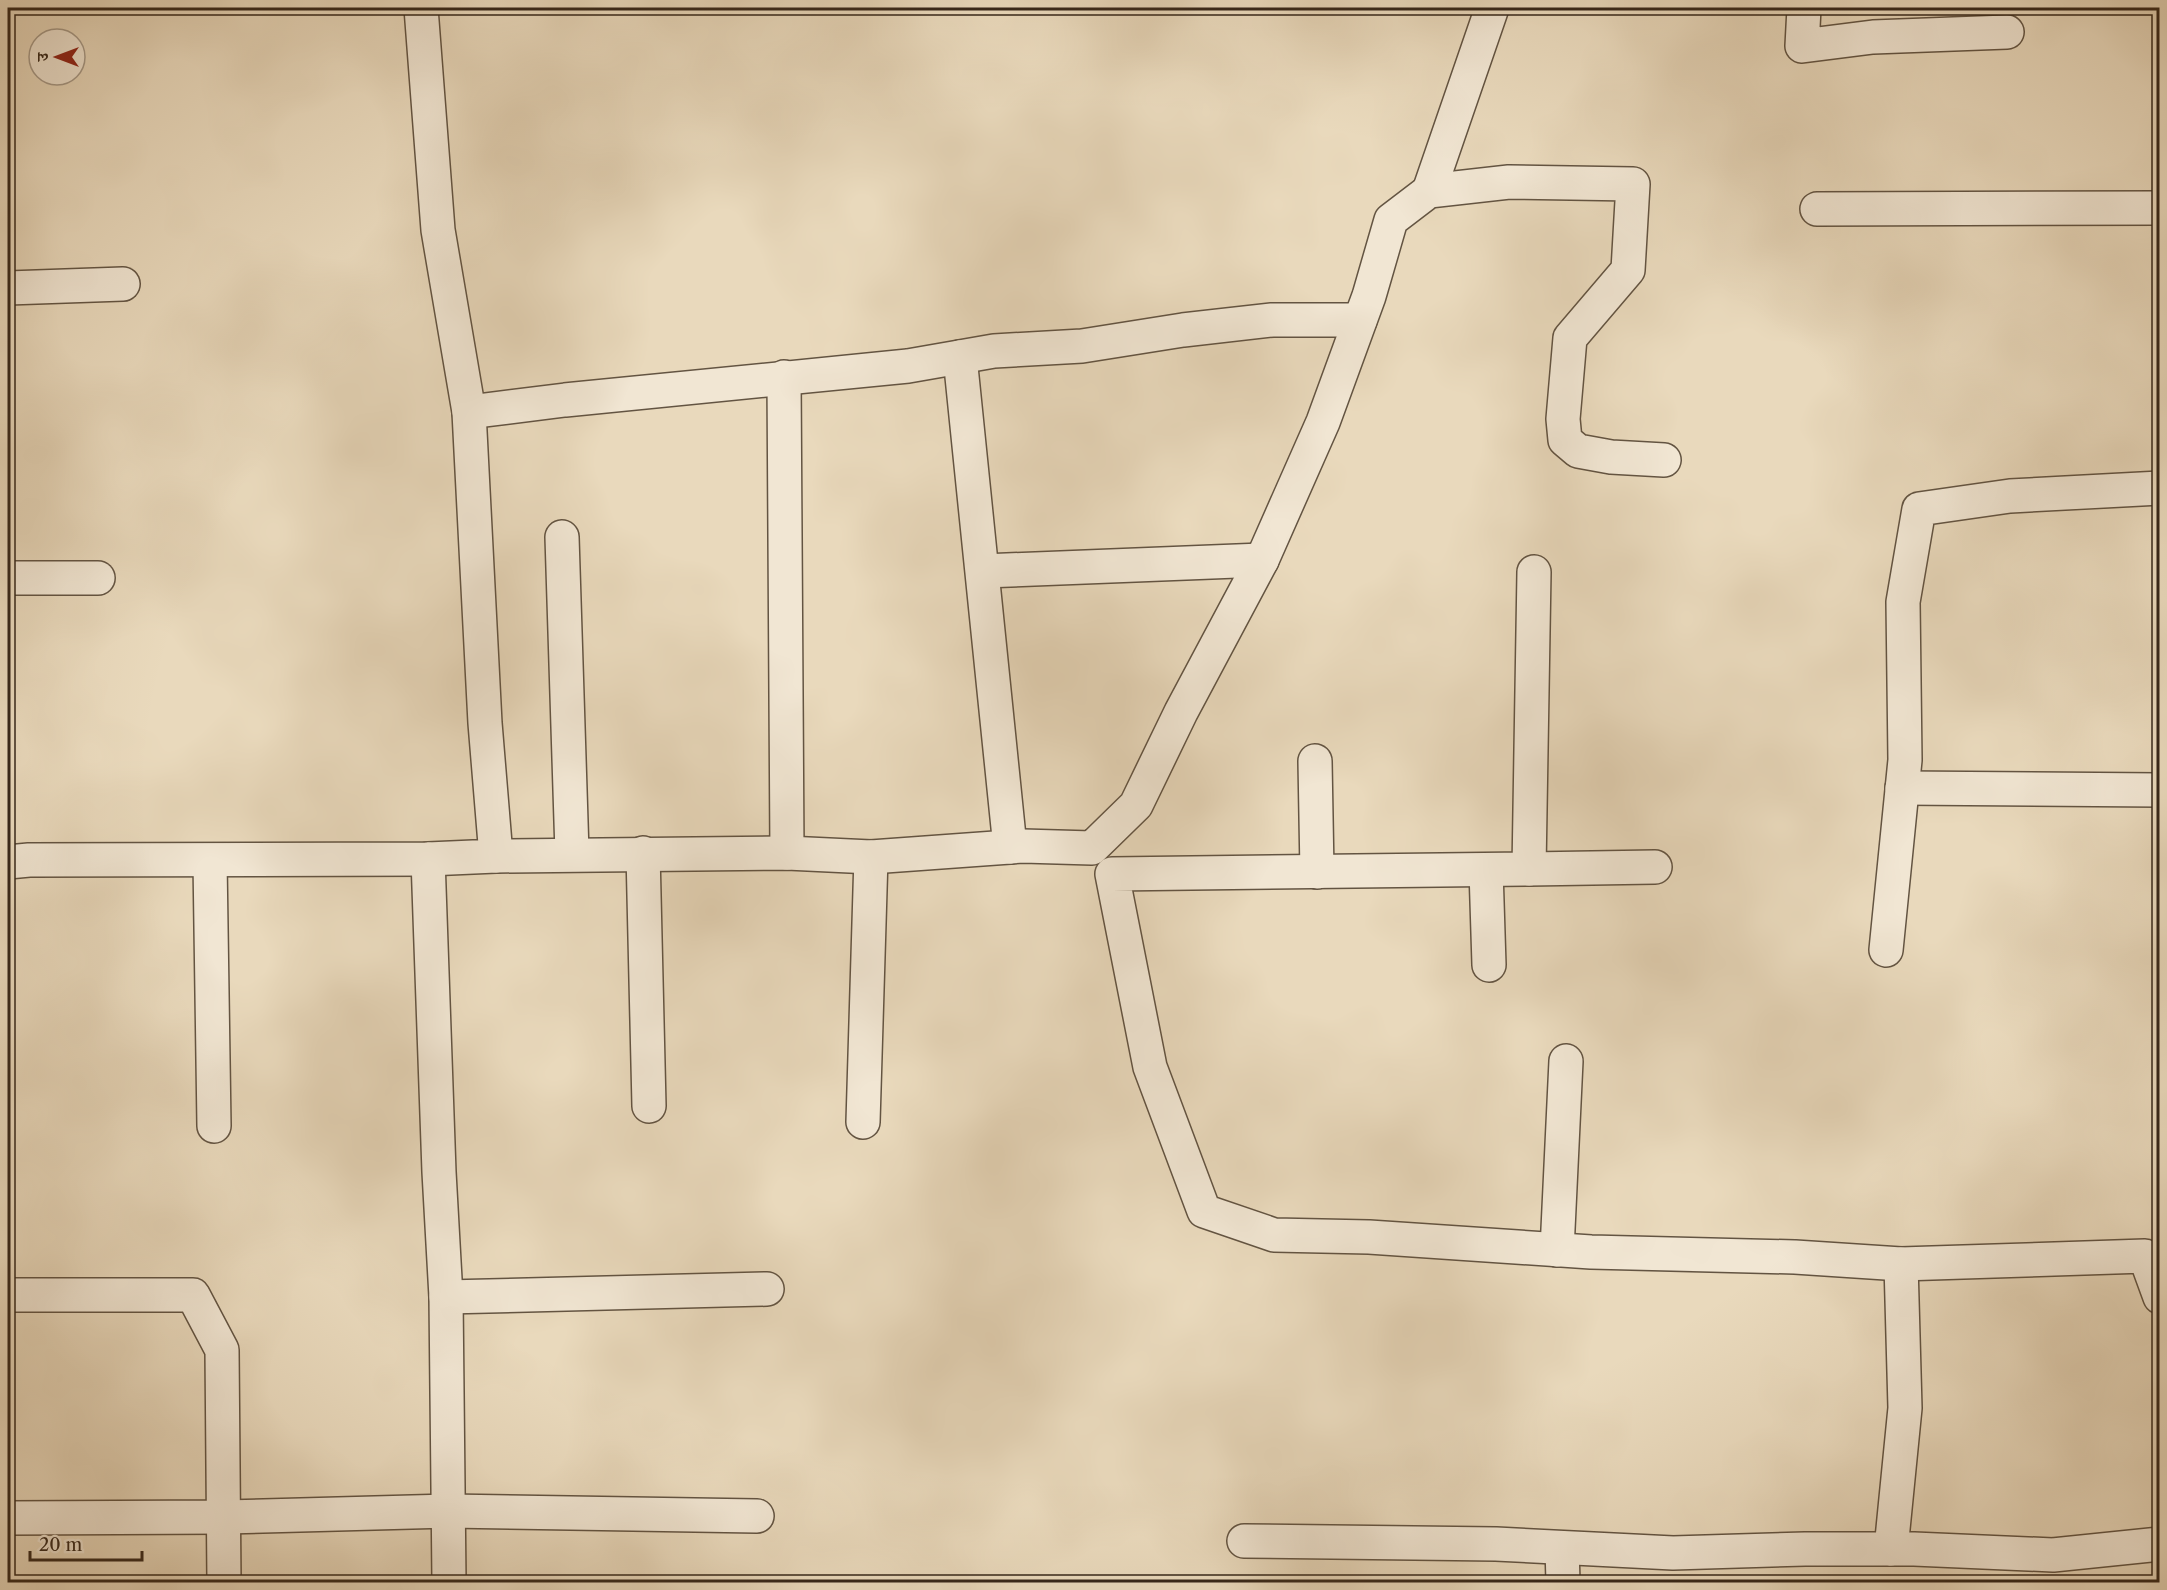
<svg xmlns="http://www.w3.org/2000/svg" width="2167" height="1590" viewBox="0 0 2167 1590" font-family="'Libre Caslon Text','Noto Serif Devanagari',serif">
	<rect width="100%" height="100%" fill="#e9d9bc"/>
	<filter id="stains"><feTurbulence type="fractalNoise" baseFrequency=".00333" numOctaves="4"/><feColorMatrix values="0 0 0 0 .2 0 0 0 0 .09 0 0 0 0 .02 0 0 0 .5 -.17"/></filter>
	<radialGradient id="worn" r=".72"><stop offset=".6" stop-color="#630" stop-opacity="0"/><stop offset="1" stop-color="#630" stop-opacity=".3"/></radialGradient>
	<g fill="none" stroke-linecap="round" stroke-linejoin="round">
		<!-- minor casing -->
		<g stroke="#635442" stroke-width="36">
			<g id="minor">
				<polyline points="1804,8 1802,46 1873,37 2007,32"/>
				<polyline points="1429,191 1492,8"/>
				<polyline points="1817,209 2160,208"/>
				<polyline points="8,288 123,284"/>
				<polyline points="960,357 1010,847"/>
				<polyline points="784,377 787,853"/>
				<polyline points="469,412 565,400 908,366 994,351 1082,346 1183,330 1272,320 1360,320"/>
				<polyline points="562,537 572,853"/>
				<polyline points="983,571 1262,560"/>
				<polyline points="1534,572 1529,869 1112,874 1150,1067 1204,1211 1274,1235 1369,1237 1591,1252 1795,1257 1901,1264 2145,1256 2160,1297"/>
				<polyline points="8,578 98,578"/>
				<polyline points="1315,761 1317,872"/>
				<polyline points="1902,788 2160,790"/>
				<polyline points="643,853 649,1106"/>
				<polyline points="496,856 787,853 871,857 1023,846 1092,848 1136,805 1181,712 1262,560 1323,422 1369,296 1391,220 1429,191 1509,182 1633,184 1628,270 1570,338 1563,419 1565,440 1578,451 1611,457 1664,460"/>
				<polyline points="428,859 439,1172 446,1297 449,1582"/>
				<polyline points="210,861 214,1126"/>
				<polyline points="8,862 29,860 428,859 496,856 485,723 469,412 438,230 421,8"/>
				<polyline points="1529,869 1655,867"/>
				<polyline points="1486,870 1489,965"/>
				<polyline points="1886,950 1905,760 1903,602 1919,509 2010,496 2160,488"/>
				<polyline points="863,1122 871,857"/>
				<polyline points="1557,1250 1566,1061"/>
				<polyline points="8,1295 193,1295 222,1350 224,1582"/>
				<polyline points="446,1297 767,1289"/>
				<polyline points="8,1518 225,1517 449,1511 757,1516"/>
				<polyline points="1244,1541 1496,1544 1673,1553 1805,1549 1914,1549 2053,1555 2160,1544"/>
				<polyline points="1562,1548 1563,1582"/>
				<polyline points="1891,1549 1905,1408 1901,1264"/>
			</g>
		</g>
		<!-- minor -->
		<use href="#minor" stroke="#f1e6d3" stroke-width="33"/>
	</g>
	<!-- margin -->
	<rect width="2167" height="1590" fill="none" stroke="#e9d9bc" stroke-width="30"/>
	<rect x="9" y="9" width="2149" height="1572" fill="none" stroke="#36271a" stroke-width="3"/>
	<rect x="15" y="15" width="2137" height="1560" fill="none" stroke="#36271a" stroke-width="1.5"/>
	<!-- north arrow -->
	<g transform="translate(57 57) rotate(270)"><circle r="28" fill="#f1e6d3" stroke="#a69a89" stroke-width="1.5"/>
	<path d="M0-4.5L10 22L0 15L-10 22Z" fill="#8f2418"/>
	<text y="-9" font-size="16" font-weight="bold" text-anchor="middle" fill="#36271a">उ</text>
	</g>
	<!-- scale -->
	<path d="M30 1551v9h112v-9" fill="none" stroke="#36271a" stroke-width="3"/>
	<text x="39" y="1551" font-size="18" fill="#36271a" stroke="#f1e6d3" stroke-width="4.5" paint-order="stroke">20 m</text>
	<rect width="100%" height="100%" filter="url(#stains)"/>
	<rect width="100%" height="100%" fill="url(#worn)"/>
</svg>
